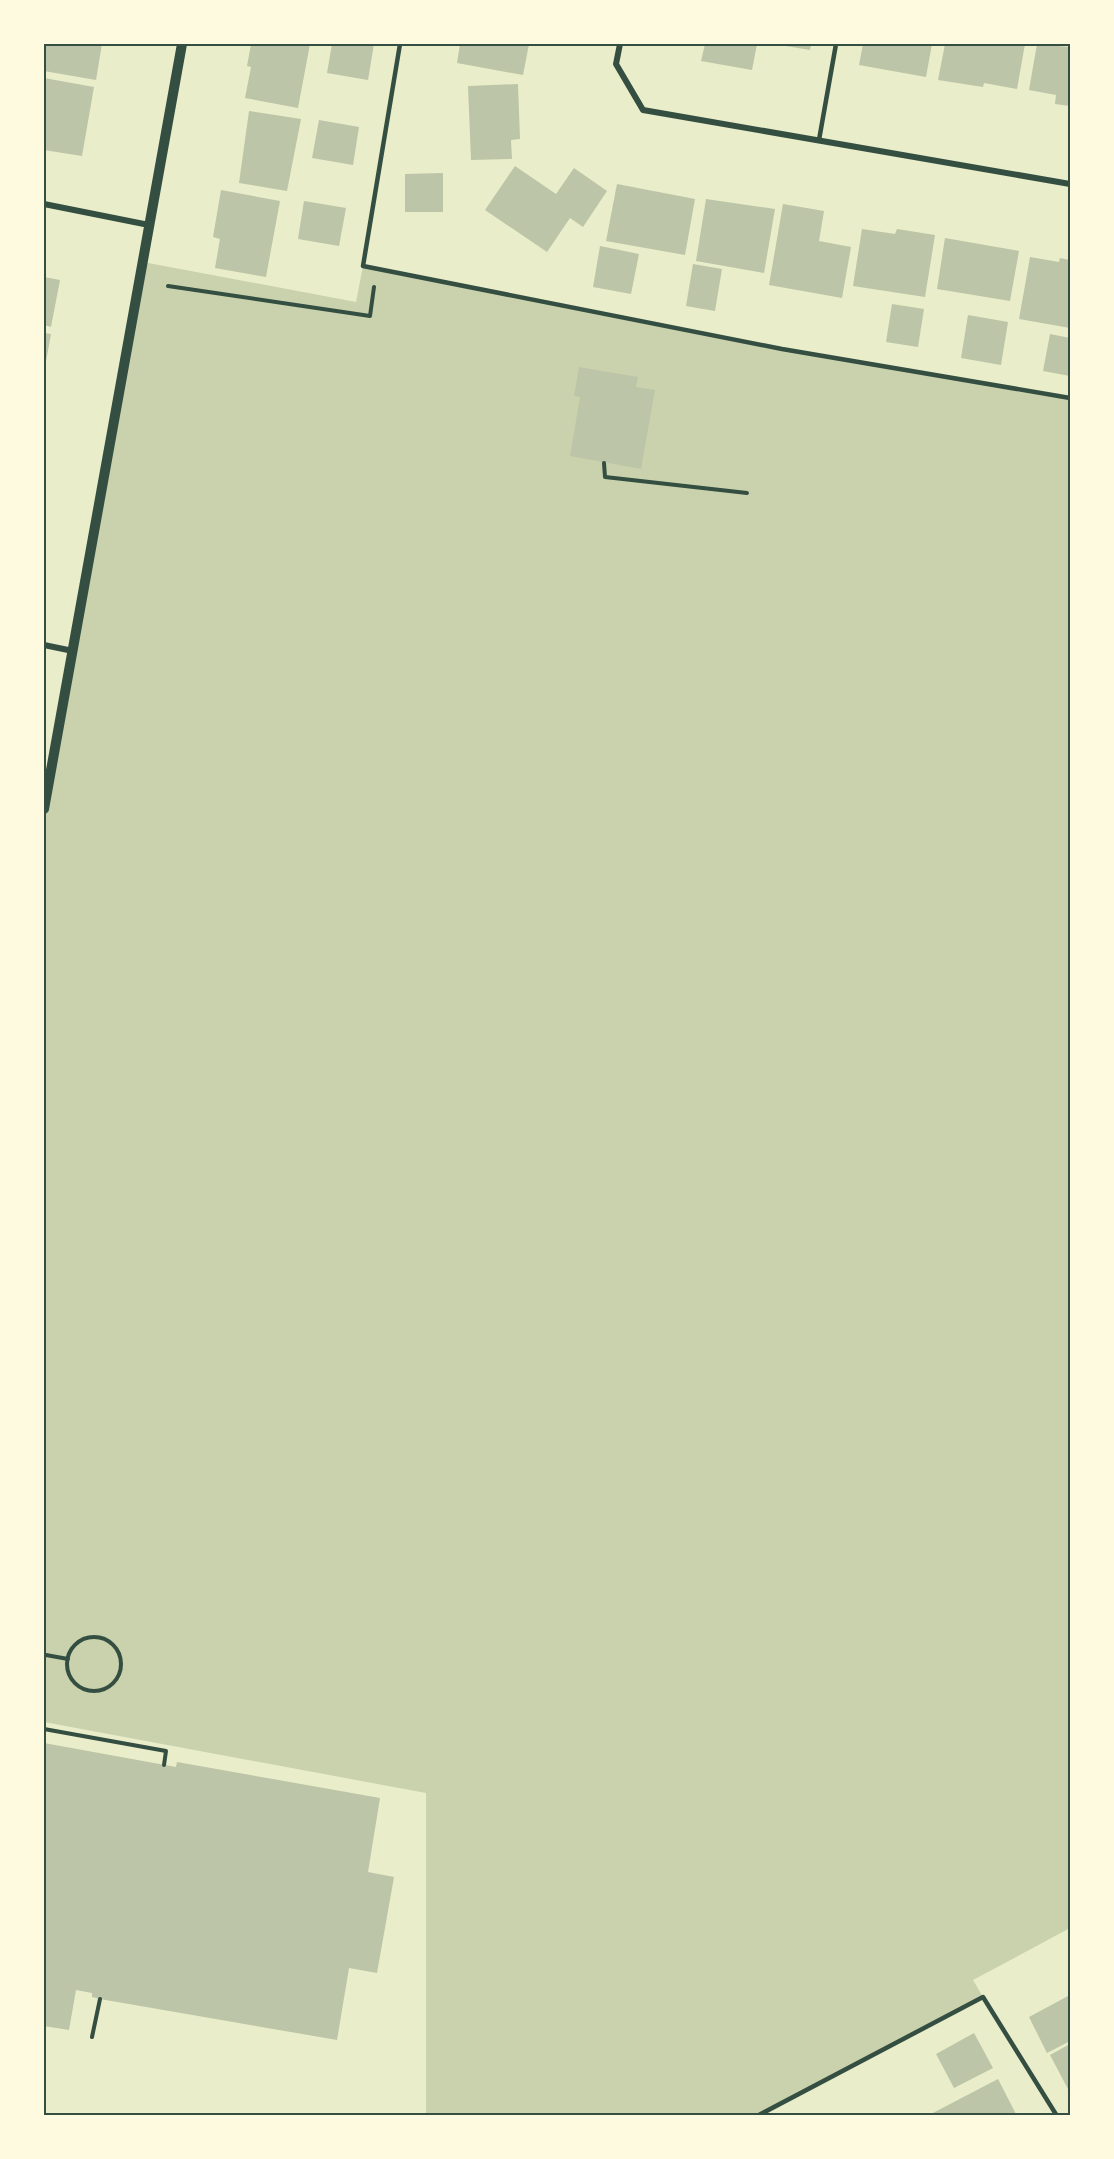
<svg xmlns="http://www.w3.org/2000/svg" width="1114" height="2159" viewBox="0 0 1114 2159" font-family="Poppins,sans-serif">
	<rect width="100%" height="100%" fill="#e9edc9"/>
	<!-- green -->
	<polygon fill="#cad2ad" points="143,262 356,302 363,266 782,349 1070,398 1070,1928 973,1980 983,1997 757,2115 426,2115 426,1793 44,1722 44,806"/>
	<!-- building -->
	<g fill="#bcc5a7">
		<polygon points="44,44 102,44 96,80 44,71"/>
		<polygon points="251,44 310,44 298,108 245,98 251,67 247,66"/>
		<polygon points="332,44 374,44 368,80 327,73"/>
		<polygon points="460,44 529,44 523,75 457,63"/>
		<polygon points="705,44 757,44 752,70 701,61"/>
		<polygon points="774,44 811,44 810,50"/>
		<polygon points="863,44 932,44 926,77 859,65"/>
		<polygon points="945,44 1025,44 1017,89 984,83 983,87 938,80"/>
		<polygon points="1037,44 1070,47 1070,106 1055,104 1056,95 1029,90"/>
		<polygon points="44,78 94,87 82,156 44,150"/>
		<polygon points="518,84 520,139 511,140 512,159 471,160 468,86"/>
		<polygon points="249,111 301,119 287,191 239,183"/>
		<polygon points="319,120 359,127 353,165 312,158"/>
		<polygon points="515,166 556,194 574,168 607,191 583,227 570,218 547,252 485,210"/>
		<polygon points="443,173 443,212 405,212 405,174"/>
		<polygon points="617,184 695,199 685,255 606,241"/>
		<polygon points="221,190 280,201 266,277 215,268 220,239 213,237"/>
		<polygon points="706,199 775,209 764,273 696,261"/>
		<polygon points="304,201 346,208 339,246 298,239"/>
		<polygon points="783,204 824,211 819,241 851,247 842,298 769,285"/>
		<polygon points="862,229 895,234 897,229 935,235 925,297 853,286"/>
		<polygon points="945,238 1019,251 1010,301 937,289"/>
		<polygon points="600,246 639,254 631,294 593,287"/>
		<polygon points="1030,257 1059,262 1060,258 1070,260 1070,328 1019,319"/>
		<polygon points="693,264 722,269 715,311 686,306"/>
		<polygon points="44,277 60,280 51,327 44,325"/>
		<polygon points="892,304 924,309 918,347 886,342"/>
		<polygon points="968,315 1008,322 1001,365 961,358"/>
		<polygon points="44,333 51,334 45,367 44,367"/>
		<polygon points="1050,334 1070,338 1070,376 1043,371"/>
		<polygon points="579,367 638,377 636,387 655,390 641,469 570,456 580,397 574,396"/>
		<polygon points="44,1743 176,1767 177,1762 380,1798 368,1872 394,1877 377,1973 349,1968 337,2040 100,1999 92,1997 92,1993 76,1990 69,2030 44,2026"/>
		<polygon points="1070,1995 1070,2041 1047,2053 1029,2017"/>
		<polygon points="974,2033 993,2068 954,2088 936,2054"/>
		<polygon points="1070,2044 1070,2088 1068,2089 1050,2055"/>
		<polygon points="998,2079 1017,2116 932,2116 931,2114"/>
	</g>
	<g fill="none" stroke-linecap="round" stroke-linejoin="round">
		<!-- path -->
		<g stroke="#344e41" stroke-width="4">
			<polyline points="168,286 370,316 374,287"/>
			<polyline points="604,463 605,477 747,493"/>
			<circle cx="94" cy="1664" r="27"/>
			<polyline points="44,1641 44,1663"/>
			<polyline points="46,1655 68,1659"/>
			<polyline points="44,1729 166,1751 164,1765"/>
			<polyline points="92,2037 100,1999"/>
		</g>
		<!-- service -->
		<g stroke="#344e41" stroke-width="4.5">
			<polyline points="400,44 363,266 782,349 1070,398"/>
			<polyline points="819,140 836,44"/>
			<polyline points="757,2116 983,1997 1057,2116"/>
		</g>
		<!-- minor -->
		<g stroke="#344e41" stroke-width="6">
			<polyline points="620,44 616,64 643,110 1070,184"/>
			<polyline points="44,204 149,225"/>
			<polyline points="44,645 73,651"/>
		</g>
		<!-- tertiary -->
		<polyline stroke="#344e41" stroke-width="10" points="44,809 182,44"/>
	</g>
	<!-- border -->
	<rect width="1114" height="2159" fill="none" stroke="#fefae0" stroke-width="90"/>
	<rect x="45" y="45" width="1024" height="2069" fill="none" stroke="#344e41" stroke-width="2"/>
</svg>
